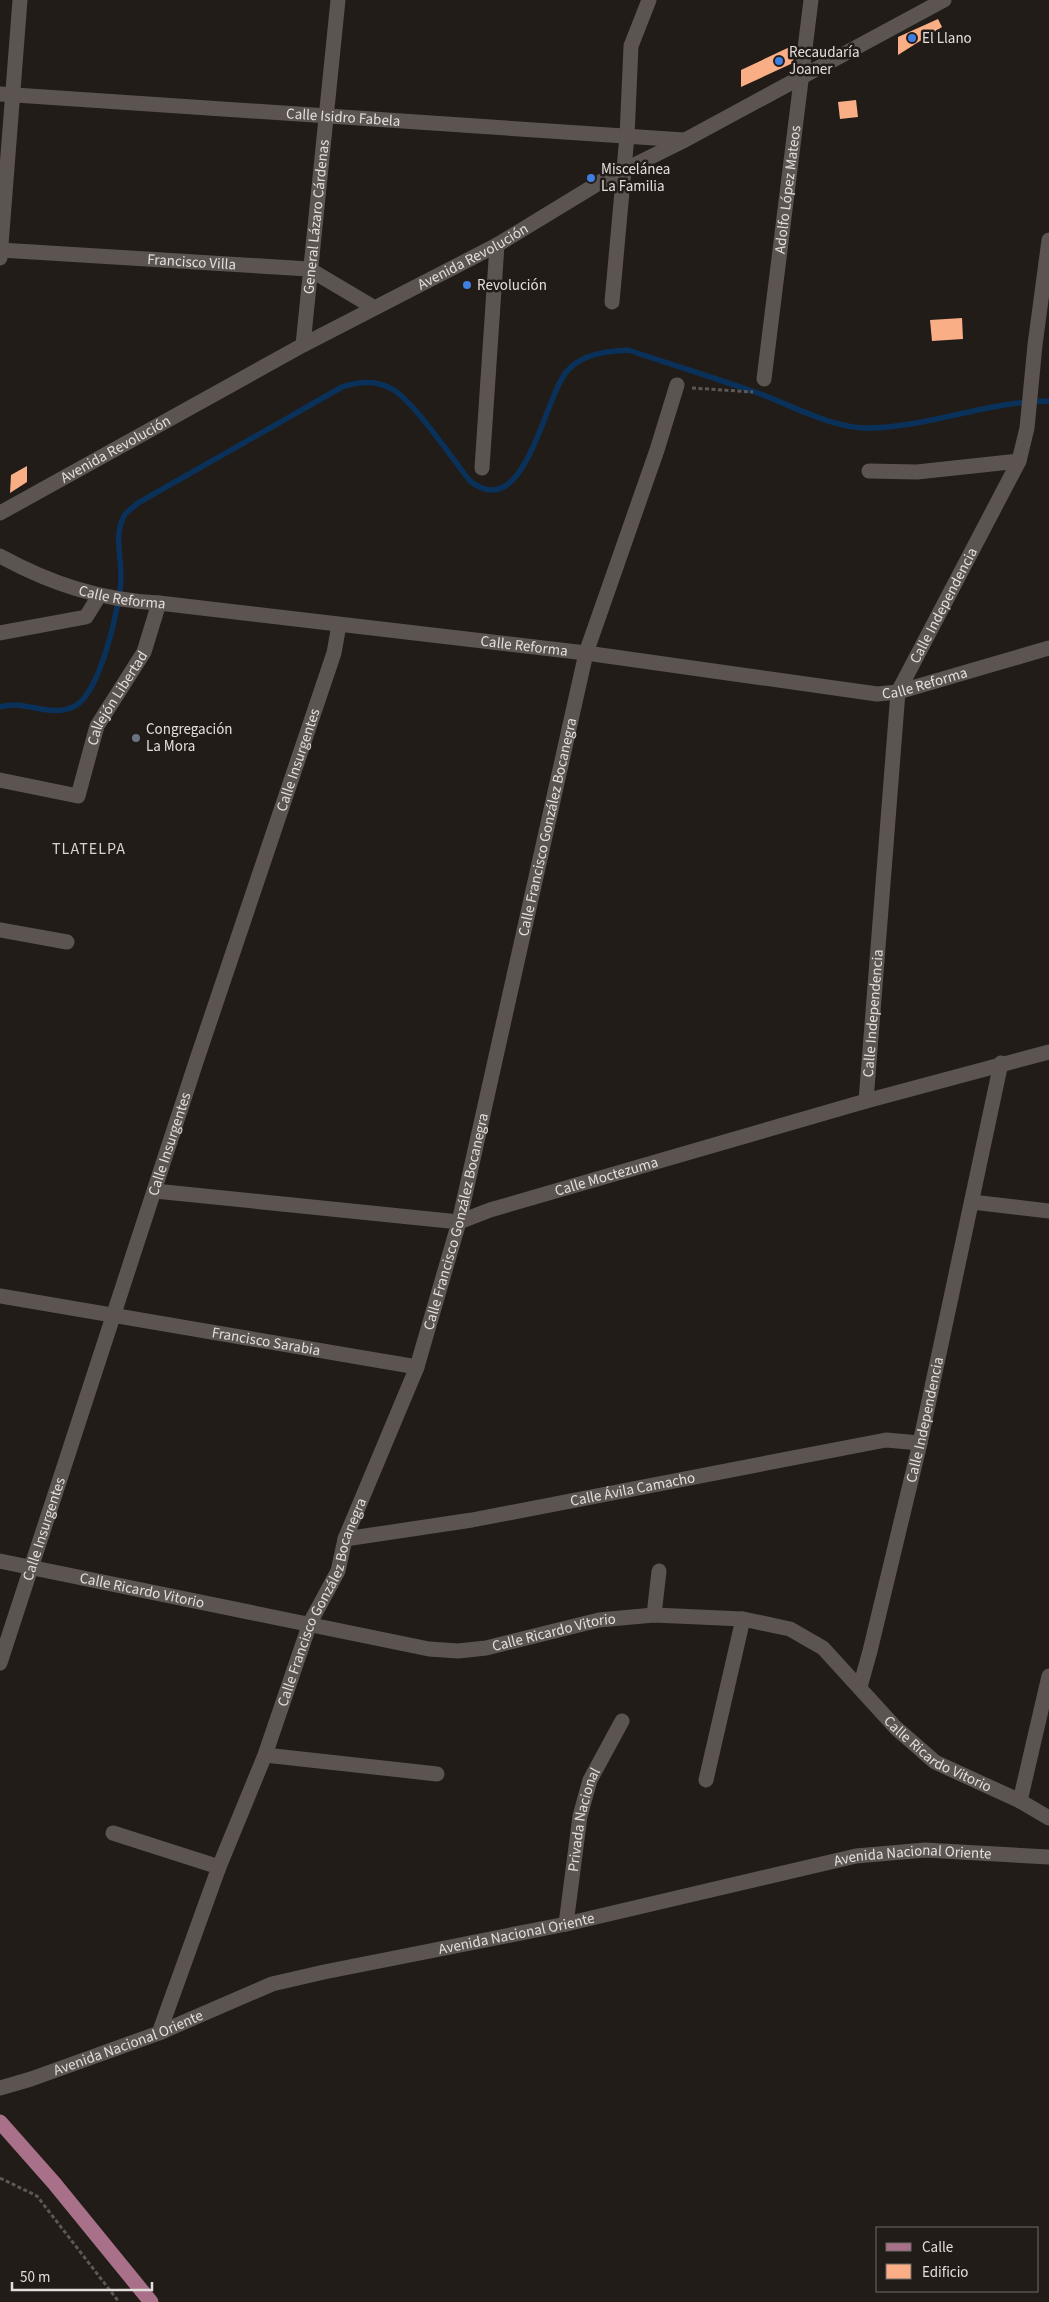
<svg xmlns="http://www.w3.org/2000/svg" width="1049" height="2302" viewBox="0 0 1049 2302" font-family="'Source Sans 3',sans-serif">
	<rect width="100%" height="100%" fill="#221c18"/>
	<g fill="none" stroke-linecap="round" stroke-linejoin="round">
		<!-- stream -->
		<path stroke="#093159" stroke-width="5.5" d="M0,707C25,699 50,719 75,706C100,693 121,604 121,576C121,555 114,536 124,516C127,511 134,507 138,503L342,387C357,382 375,380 390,388C411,397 453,460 470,481C526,525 544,395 568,370C582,354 608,351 628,350C671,364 715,378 758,393C793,406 831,428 869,428C930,427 988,401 1049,401"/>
	</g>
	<!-- building -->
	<g fill="#faae85">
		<polygon points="938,19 942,27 898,55 898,37"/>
		<polygon points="794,45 793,63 741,87 741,70"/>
		<polygon points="856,100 858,117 840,119 838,102"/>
		<polygon points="962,318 963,339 932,341 930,320"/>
		<polygon points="27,466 27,482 10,493 11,475"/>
	</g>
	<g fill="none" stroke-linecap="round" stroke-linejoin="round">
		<!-- path -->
		<g stroke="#5d5754" stroke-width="3" stroke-dasharray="4 2.5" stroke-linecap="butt">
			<polyline points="692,388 753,392"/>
			<polyline points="0,2178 37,2196 119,2302"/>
		</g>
		<!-- minor -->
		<g stroke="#5b5450" stroke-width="15">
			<path id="s1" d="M0,94L684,140"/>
			<path id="s2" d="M0,250L309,269L373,307"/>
			<polyline points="0,258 20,0"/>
			<polyline points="612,302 627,136 631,46 649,0"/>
			<path id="s3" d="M303,345L338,0"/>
			<path id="s4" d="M764,379L811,0"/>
			<polyline points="482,468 497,245"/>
			<polyline points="869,471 917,472 1019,461"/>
			<path id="s5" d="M0,513L303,345L497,245L602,181L685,140L944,0"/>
			<path id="s6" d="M0,556C51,584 101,600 159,603L586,653L877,694L898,692L1049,648"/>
			<polyline points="0,633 86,617 99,596"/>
			<path id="s7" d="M0,780L78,796L97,726L144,652L159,603"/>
			<polyline points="0,930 67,942"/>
			<path id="s8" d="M866,1101L898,692L1019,461L1027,428L1035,345L1049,240"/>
			<path id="s9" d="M155,1191L459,1222L490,1210L866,1101L1049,1052"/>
			<polyline points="972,1202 1049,1211"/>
			<path id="s10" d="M0,1296L417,1367"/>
			<path id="s11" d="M345,1539L472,1520L886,1440L920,1443"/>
			<path id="s12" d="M0,1561L429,1649L458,1651L486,1648L599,1620L654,1615L743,1619L790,1629L823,1648L896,1728L935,1762L1020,1801L1049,1818"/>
			<polyline points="654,1615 659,1571"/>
			<path id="s13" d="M0,1663L196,1062L334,653L339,625"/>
			<path id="s14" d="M860,1687L870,1651L920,1443L1001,1063"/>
			<polyline points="265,1755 437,1774"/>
			<polyline points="706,1780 743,1619"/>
			<polyline points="1020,1801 1049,1676"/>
			<polyline points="113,1833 219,1867"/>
			<path id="s15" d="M566,1924L580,1816L590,1780L622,1721"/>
			<path id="s16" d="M159,2033L219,1867L265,1755L310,1623L338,1571L345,1539L417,1367L459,1222L586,653L657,450L677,385"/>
			<path id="s17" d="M0,2088L31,2079L159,2033L272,1984L324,1972L566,1924L856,1856L925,1850L1049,1857"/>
		</g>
		<!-- major -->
		<polyline stroke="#a87189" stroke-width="15" points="0,2122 54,2183 151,2302"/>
	</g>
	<!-- markers -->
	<g fill="#3f7fe0" stroke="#221c18" stroke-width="2">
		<circle cx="912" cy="38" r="5"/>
		<circle cx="779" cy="61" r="5"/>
		<circle cx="591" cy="178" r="5"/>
		<circle cx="467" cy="285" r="5"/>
	</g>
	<circle fill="#6b7280" stroke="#221c18" stroke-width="2" cx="136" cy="738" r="5"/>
	<g text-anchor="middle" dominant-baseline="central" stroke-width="5" stroke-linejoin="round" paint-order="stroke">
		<!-- poi labels -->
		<g font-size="15" fill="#e3dedc" stroke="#221c18" text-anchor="start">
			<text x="922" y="38">El Llano</text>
			<text x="789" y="52">Recaudaría<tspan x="789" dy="17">Joaner</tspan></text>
			<text x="601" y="169">Miscelánea<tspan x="601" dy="17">La Familia</tspan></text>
			<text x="477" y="285">Revolución</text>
			<text x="146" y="729">Congregación<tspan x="146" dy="17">La Mora</tspan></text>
		</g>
		<!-- street labels -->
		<g font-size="15" fill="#e3dedc" stroke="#221c18">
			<text stroke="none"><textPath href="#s1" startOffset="344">Calle Isidro Fabela</textPath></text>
			<text stroke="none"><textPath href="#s4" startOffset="191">Adolfo López Mateos</textPath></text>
			<text stroke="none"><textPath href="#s3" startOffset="129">General Lázaro Cárdenas</textPath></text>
			<text stroke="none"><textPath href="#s5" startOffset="538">Avenida Revolución</textPath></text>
			<text stroke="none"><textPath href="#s2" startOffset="192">Francisco Villa</textPath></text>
			<text stroke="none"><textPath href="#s5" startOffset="132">Avenida Revolución</textPath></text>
			<text stroke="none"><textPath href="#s6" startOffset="130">Calle Reforma</textPath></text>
			<text stroke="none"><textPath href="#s8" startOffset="508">Calle Independencia</textPath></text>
			<text stroke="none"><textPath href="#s6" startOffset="535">Calle Reforma</textPath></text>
			<text stroke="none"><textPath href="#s6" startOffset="940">Calle Reforma</textPath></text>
			<text stroke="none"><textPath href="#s7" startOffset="186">Callejón Libertad</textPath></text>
			<text stroke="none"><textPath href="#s13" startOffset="951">Calle Insurgentes</textPath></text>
			<text stroke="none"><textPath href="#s16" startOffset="1271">Calle Francisco González Bocanegra</textPath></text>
			<text stroke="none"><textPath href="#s8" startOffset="88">Calle Independencia</textPath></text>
			<text stroke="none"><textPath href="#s13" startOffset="546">Calle Insurgentes</textPath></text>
			<text stroke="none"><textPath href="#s9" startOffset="460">Calle Moctezuma</textPath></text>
			<text stroke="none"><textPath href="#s16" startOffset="866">Calle Francisco González Bocanegra</textPath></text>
			<text stroke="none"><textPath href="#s10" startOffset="270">Francisco Sarabia</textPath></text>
			<text stroke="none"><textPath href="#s14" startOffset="275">Calle Independencia</textPath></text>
			<text stroke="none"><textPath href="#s11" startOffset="292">Calle Ávila Camacho</textPath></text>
			<text stroke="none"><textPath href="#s13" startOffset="141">Calle Insurgentes</textPath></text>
			<text stroke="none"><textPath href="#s12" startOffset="145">Calle Ricardo Vitorio</textPath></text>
			<text stroke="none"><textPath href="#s16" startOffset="461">Calle Francisco González Bocanegra</textPath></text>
			<text stroke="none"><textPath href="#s12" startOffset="565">Calle Ricardo Vitorio</textPath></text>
			<text stroke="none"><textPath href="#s12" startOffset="1000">Calle Ricardo Vitorio</textPath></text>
			<text stroke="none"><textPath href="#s15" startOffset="106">Privada Nacional</textPath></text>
			<text stroke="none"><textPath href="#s17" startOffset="946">Avenida Nacional Oriente</textPath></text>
			<text stroke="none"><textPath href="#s17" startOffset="541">Avenida Nacional Oriente</textPath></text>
			<text stroke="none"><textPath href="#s17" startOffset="136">Avenida Nacional Oriente</textPath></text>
		</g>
		<!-- neighbourhood labels -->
		<g font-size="16" letter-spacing="1" fill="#dbd2cd" stroke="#221c18">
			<text x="89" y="849">TLATELPA</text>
		</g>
	</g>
	<!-- legend -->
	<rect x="876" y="2227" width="162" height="65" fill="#221c18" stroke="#6f6a66"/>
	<rect x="886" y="2243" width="25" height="8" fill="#a87189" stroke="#6f6a66"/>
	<text x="922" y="2252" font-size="15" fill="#e3dedc">Calle</text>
	<rect x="886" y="2264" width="25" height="15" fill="#faae85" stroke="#6f6a66"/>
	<text x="922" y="2277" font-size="15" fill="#e3dedc">Edificio</text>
	<!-- scale -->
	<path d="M12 2282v8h140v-8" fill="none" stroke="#e3dedc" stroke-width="2.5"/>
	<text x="20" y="2282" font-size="15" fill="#e3dedc" stroke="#221c18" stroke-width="4" paint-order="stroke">50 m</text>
</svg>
